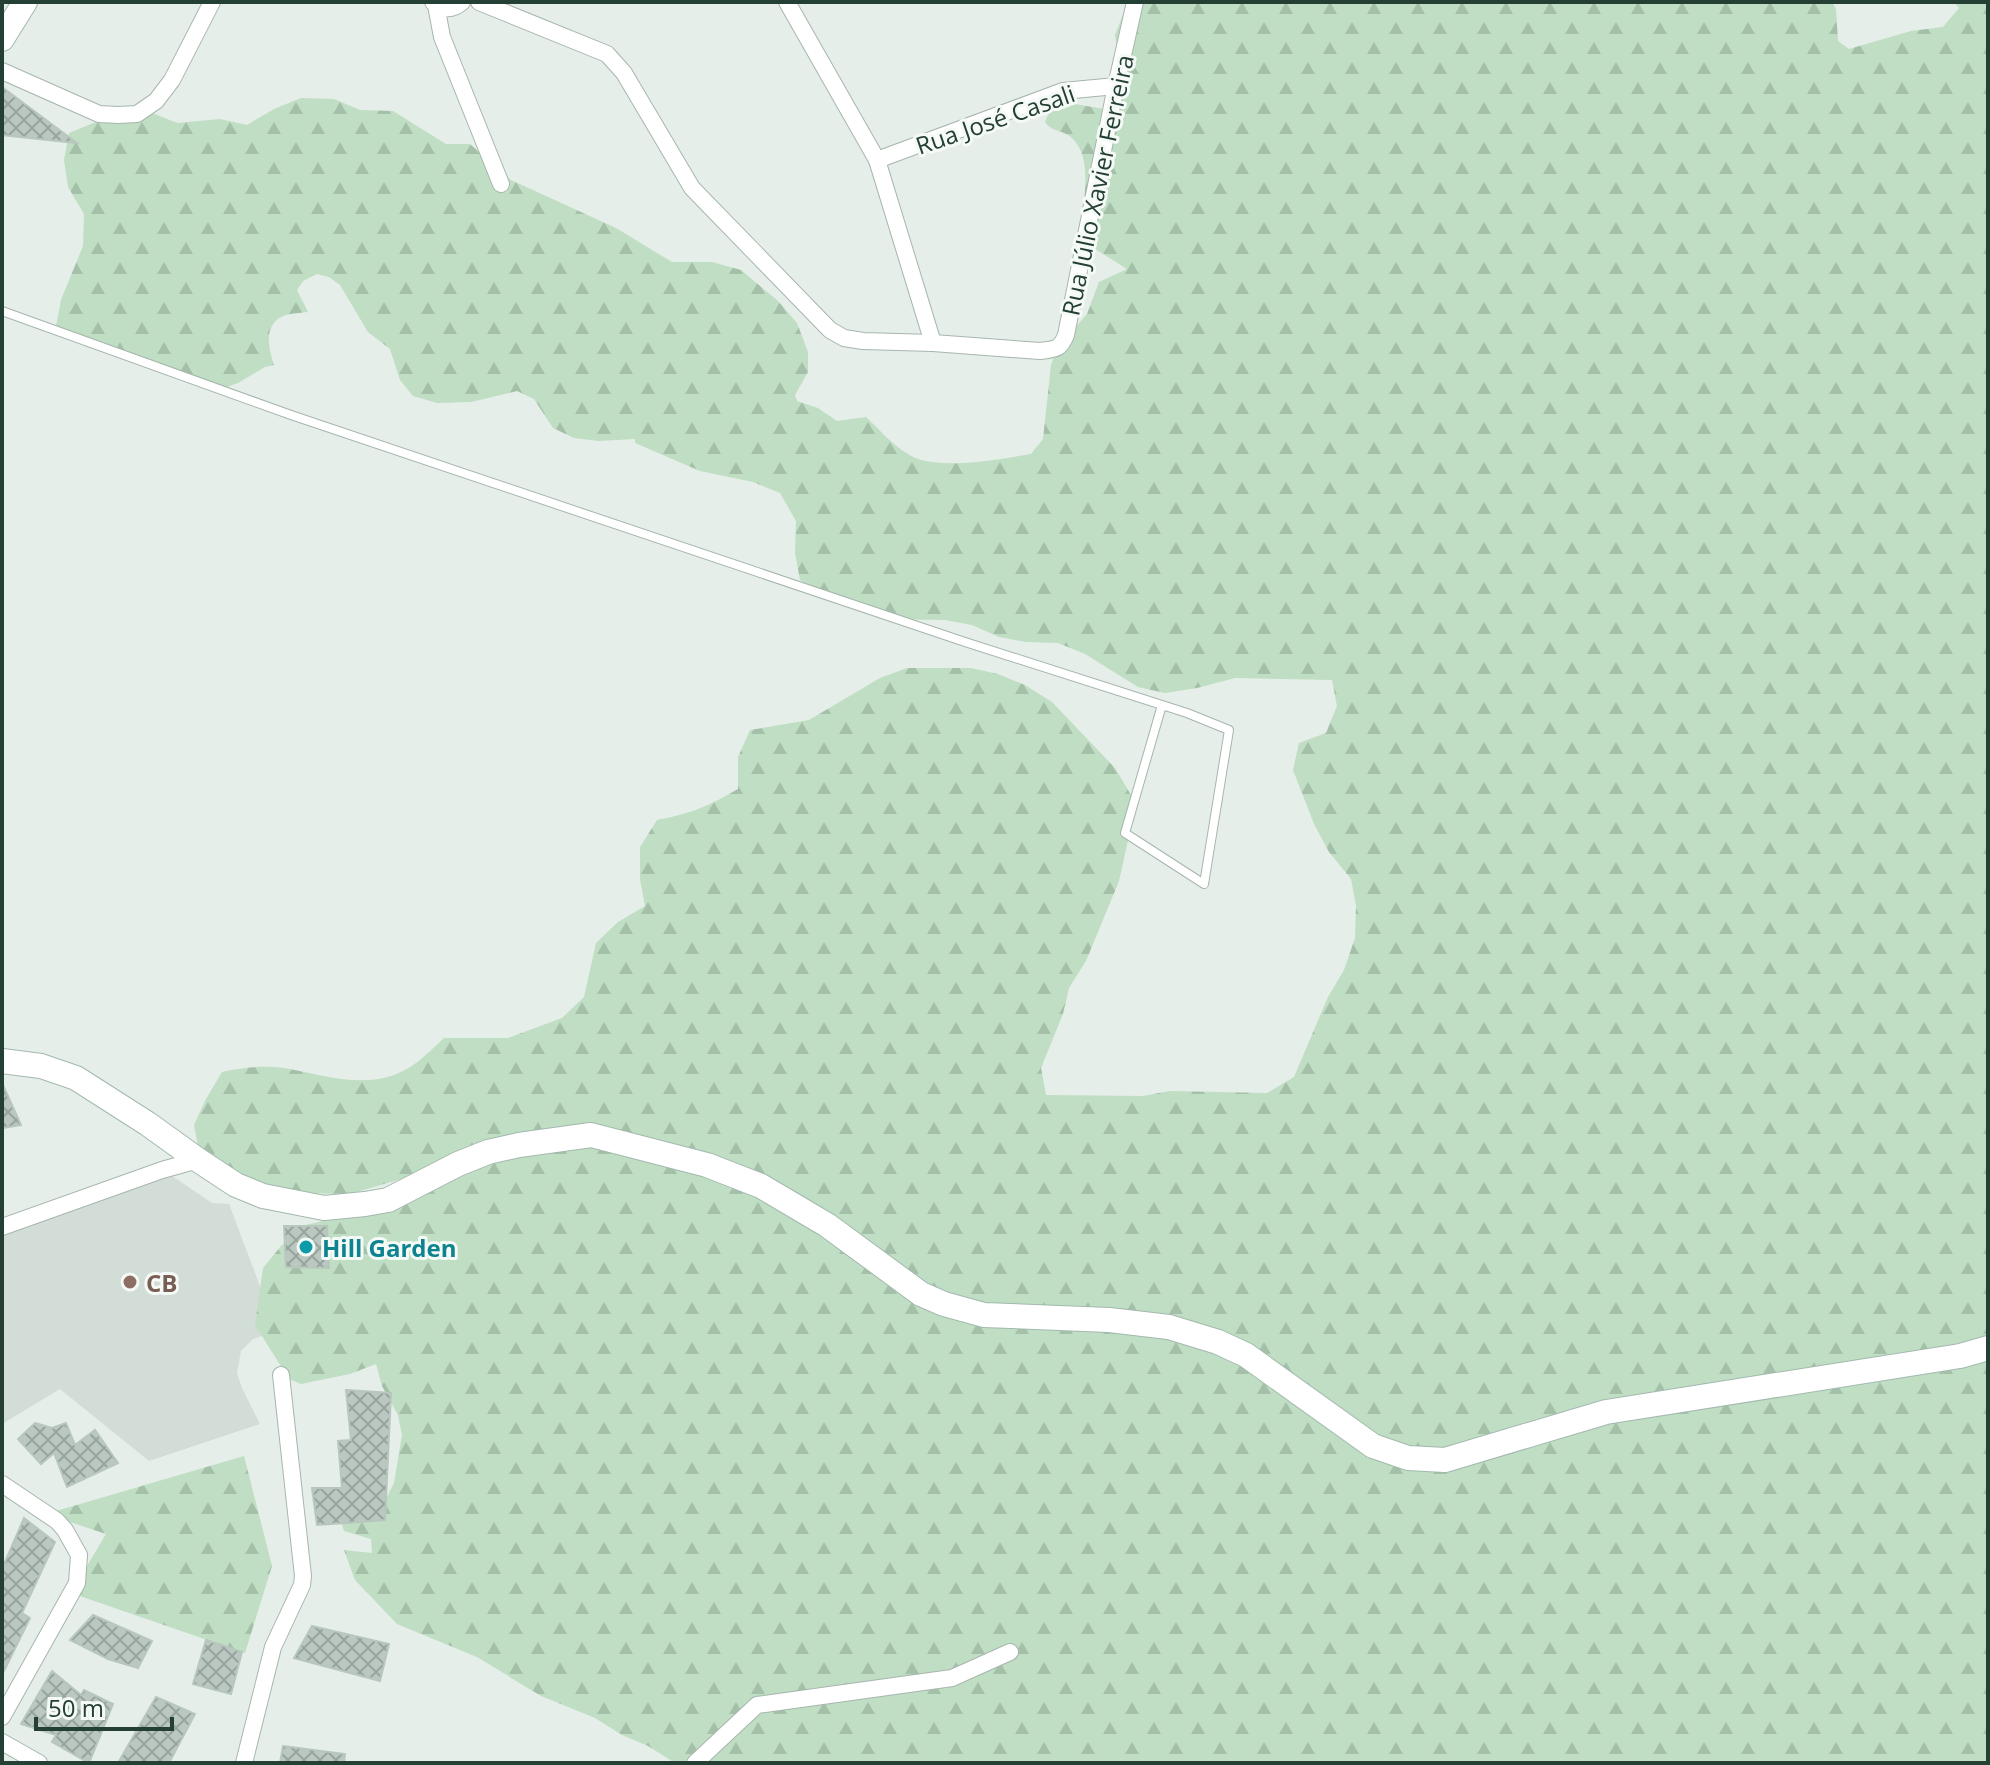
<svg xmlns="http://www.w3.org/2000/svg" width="1990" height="1765" viewBox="0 0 1990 1765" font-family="'Open Sans',sans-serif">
	<defs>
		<pattern id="forest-firs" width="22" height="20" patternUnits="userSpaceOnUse" patternTransform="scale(2)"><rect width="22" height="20" fill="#bfdec3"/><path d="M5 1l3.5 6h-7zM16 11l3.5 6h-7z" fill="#a4c0a8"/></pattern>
		<pattern id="building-cross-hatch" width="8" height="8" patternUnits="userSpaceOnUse" patternTransform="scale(2)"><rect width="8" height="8" fill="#bac8c1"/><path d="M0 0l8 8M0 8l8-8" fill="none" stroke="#97a49e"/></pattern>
	</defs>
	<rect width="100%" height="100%" fill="#e5eee8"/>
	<!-- built -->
	<polygon fill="#d3ddd7" points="168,1173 212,1203 229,1204 277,1331 253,1339 241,1351 237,1373 242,1388 260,1424 149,1461 60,1389 2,1424 2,1233"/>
	<!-- forest -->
	<g fill="url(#forest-firs)">
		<path d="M1128,2H1832L1836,9L1838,41L1849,49L1911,31L1943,27L1959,8L1954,2H1988V1763H675L648,1746L622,1735L595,1718L541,1696L477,1657L397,1624L355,1580L344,1550L372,1553L371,1539L344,1531L341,1522L378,1508L386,1499L394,1483L402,1435L398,1415L382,1386L376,1364L350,1374L301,1384L289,1379L255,1325L263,1268L281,1246L306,1225L380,1207L418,1174L350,1194L301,1193L254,1186L199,1152L194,1125L206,1099L222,1072C242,1068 263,1065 284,1068C320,1074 357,1088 394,1075C414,1068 429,1052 444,1038H508L562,1018L584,997L596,943L618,922L645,906L640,879V847L657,820C690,814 709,806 738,789V757L750,730L809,720L880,678L907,668H971L998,674L1025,685L1052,702L1115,768L1131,795V827L1119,881L1086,961L1069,988L1063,1014L1041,1068L1046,1095L1143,1096L1170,1091L1267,1093L1294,1077L1328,997L1344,970L1355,938L1356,906L1351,879L1329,852L1314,824L1293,770L1299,743L1326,733L1337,706L1332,680L1235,678L1197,688L1165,693L1138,687L1085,654L1058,643L1026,642L999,637L972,625L945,620L881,619L827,596L800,580L795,553L796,521L780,493L753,482L700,471L635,443V439L599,441L574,438L553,428L534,399L517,391L471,402L437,403L413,396L400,380L390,349L368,332L340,285L329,277L317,274L303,281L297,290L308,312C300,313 288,313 281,317C263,326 269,350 274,365L265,367L238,383L216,391L86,346L56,326L61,300L83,246L84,214L68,187L64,160L69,133L96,122L150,112L177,123L220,119L247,125L274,109L301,98L334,99L360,110L393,111L446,144H470L511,180L616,228L672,262H712L741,270L778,301L797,323L808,352V372L795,395L797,401L818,408L837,421L866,417C879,429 892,445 908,454C934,472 1000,459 1031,454L1043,439L1051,365L1057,349L1087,314L1099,282L1127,269L1089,245C1087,237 1084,228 1083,220C1083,195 1093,158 1072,138C1064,130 1051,132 1045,122L1050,110L1069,103L1110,110L1120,62L1115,35Z"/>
		<polygon points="244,1456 272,1566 245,1653 71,1593 106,1534 46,1514"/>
	</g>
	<!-- building -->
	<g fill="url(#building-cross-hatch)" stroke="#b7c7be" stroke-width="2">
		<polygon points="2,87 77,143 2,135"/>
		<polygon points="2,1083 21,1125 2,1128"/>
		<polygon points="284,1226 327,1226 329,1268 286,1267"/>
		<polygon points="346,1390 391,1393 385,1520 317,1525 312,1488 342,1488 338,1441 351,1440"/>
		<polygon points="35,1423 52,1428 66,1423 75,1445 95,1430 118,1463 67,1487 54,1453 41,1464 18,1439"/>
		<polygon points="24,1518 55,1542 22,1613 30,1618 2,1675 2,1569"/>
		<polygon points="93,1615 152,1641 138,1668 108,1659 70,1640"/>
		<polygon points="312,1626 389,1644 380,1681 294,1658"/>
		<polygon points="206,1640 242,1652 231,1694 193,1684"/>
		<polygon points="52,1671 81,1695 84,1690 113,1704 89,1763 52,1742 56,1735 21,1724"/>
		<polygon points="156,1697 195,1714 169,1763 118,1763"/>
		<polygon points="283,1746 345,1754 344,1763 280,1763"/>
	</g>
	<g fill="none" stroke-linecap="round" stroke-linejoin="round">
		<!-- lane casing -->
		<g stroke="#a7b6ae" stroke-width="10">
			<polyline id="lane" points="2,311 291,415 965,642 1187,713 1229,730 1204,884 1125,833 1162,705"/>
		</g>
		<!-- street casing -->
		<g stroke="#a7b6ae" stroke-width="18">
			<g id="street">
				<path d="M433,2C442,11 453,10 462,2"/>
				<path d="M479,2L607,54L624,73L692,188L830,330L844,338L863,341L933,343L1040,351C1055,349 1060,350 1066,335L1116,86L1135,2"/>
				<polyline points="787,2 877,160 933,343"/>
				<polyline points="436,5 442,37 501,184"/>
				<polyline points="2,71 99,114 118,115 137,114 156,101 172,80 212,2"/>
				<polyline points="877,160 1063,91 1116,86"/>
				<polyline points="2,1227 162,1170 198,1160"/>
				<polyline points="2,1484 57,1521 65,1530 79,1555 77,1583 2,1717"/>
				<polyline points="2,1742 39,1763"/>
				<polyline points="244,1763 273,1647 302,1585 303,1576 281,1375"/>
				<polyline points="695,1763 757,1705 952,1678 1010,1652"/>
			</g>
		</g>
		<!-- secondary casing -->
		<g stroke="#a3b9af" stroke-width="26">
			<g id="secondary">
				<polyline points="2,39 25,2"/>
				<polyline points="2,1061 41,1066 76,1078 148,1124 198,1160 236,1185 263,1196 324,1208 365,1204 388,1200 458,1164 488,1152 519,1145 591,1135 707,1165 761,1186 827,1225 921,1294 944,1304 984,1315 1109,1320 1169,1327 1218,1342 1246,1355 1373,1446 1408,1458 1445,1460 1606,1412 1960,1356 1988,1348"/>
			</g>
		</g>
		<!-- lane -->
		<use href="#lane" stroke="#fff" stroke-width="8"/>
		<!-- street -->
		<use href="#street" stroke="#fff" stroke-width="16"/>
		<!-- secondary -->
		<use href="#secondary" stroke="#fff" stroke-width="24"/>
	</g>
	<!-- markers -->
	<circle fill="#0f9aa8" stroke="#f5faf7" stroke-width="3" cx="306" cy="1247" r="8"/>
	<circle fill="#8d6e63" stroke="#f5faf7" stroke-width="3" cx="130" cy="1282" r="8"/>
	<g text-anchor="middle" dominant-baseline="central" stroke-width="6" stroke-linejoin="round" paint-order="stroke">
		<!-- street labels -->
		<g font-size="24" fill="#243f34" stroke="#f5faf7">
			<text transform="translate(995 119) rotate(-19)">Rua José Casali</text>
			<text transform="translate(1097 185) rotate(-78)">Rua Júlio Xavier Ferreira</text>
		</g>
		<!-- culture labels -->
		<g font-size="24" font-weight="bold" fill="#0d838f" stroke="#f5faf7" text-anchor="start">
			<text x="322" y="1247">Hill Garden</text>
		</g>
		<!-- education labels -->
		<g font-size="24" font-weight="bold" fill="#785e54" stroke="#f5faf7" text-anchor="start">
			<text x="146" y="1282">CB</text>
		</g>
	</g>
	<!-- border -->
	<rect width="1990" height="1765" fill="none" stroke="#243f34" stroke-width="8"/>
	<!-- scale -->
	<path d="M36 1717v12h136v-12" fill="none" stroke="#243f34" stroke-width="4"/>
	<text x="48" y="1717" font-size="24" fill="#243f34" stroke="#f5faf7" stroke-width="6" paint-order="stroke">50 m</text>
</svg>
